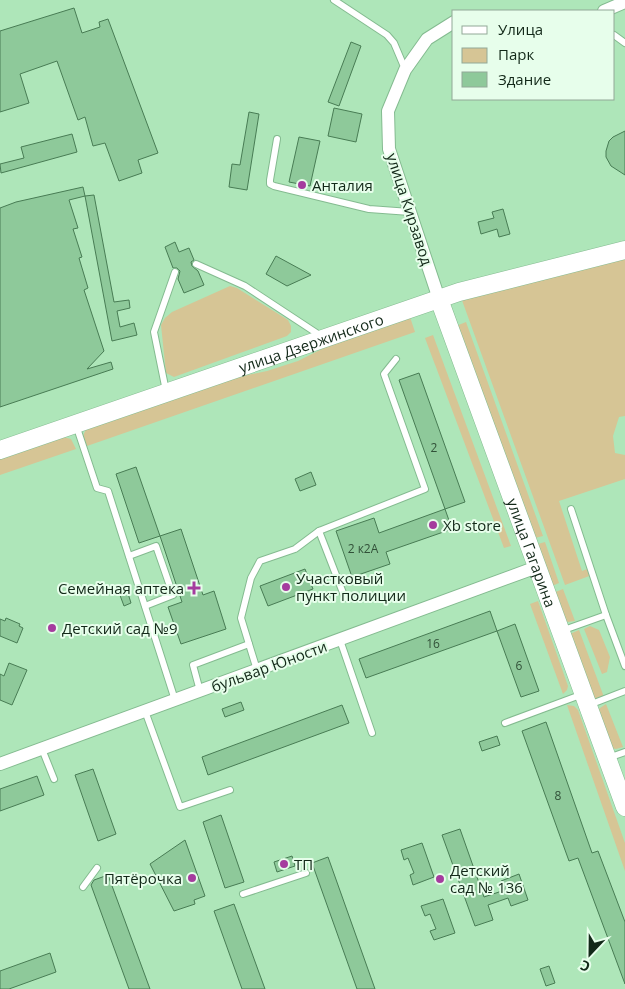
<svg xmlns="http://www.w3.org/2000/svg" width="625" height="989" viewBox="0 0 625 989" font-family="'Open Sans',sans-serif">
	<rect width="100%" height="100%" fill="#aee6b9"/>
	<!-- green -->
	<g fill="#d6c595">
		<polygon points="625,250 625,416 619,417 613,436 615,453 625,455 625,479 559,501 582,571 590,568 592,575 565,585 459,292"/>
		<polygon points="230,286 237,288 288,320 291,326 291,332 287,336 174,377 166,373 161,325 165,318 172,312"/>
		<polygon points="410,317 415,332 87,446 83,436 86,429 234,378 267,371 298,361 338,341"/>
		<polygon points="466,322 543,536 535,538 456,326"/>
		<polygon points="433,335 511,546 504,548 425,338"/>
		<polygon points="63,437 71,439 76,449 0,475 0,459"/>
		<polygon points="545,542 559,583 552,586 538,544"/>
		<polygon points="563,589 575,621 568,622 565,620 553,593"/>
		<polygon points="538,601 568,686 567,690 563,694 530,604"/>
		<polygon points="590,626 599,630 610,657 607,672 602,674 584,629"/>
		<polygon points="579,630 604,697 599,699 593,698 570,634"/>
		<polygon points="606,704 623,747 616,749 611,748 597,710"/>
		<polygon points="567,705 574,706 578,710 625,843 625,871"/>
	</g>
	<!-- building -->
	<g fill="#8ec99a" stroke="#487c54">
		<polygon points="74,8 82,33 100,27 99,22 108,19 158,153 138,160 142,173 119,181 105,143 93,146 85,117 78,120 57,61 20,74 29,103 0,112 0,31"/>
		<polygon points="351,42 361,46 339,106 328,102"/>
		<polygon points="334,108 362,114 356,142 328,136"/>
		<polygon points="249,112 259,114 247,190 229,187 232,164 240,165"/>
		<polygon points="625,131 625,175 611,166 606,157 606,151 609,141 613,137"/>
		<polygon points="72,134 77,152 1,173 0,164 24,158 21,147"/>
		<polygon points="299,137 320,141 310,186 289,182"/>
		<polygon points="83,187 85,196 69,200 78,228 73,229 82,257 79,258 88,288 84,290 104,351 87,369 111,362 113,369 0,407 0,208 16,202"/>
		<polygon points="94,195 114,302 129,300 130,308 117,311 120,327 134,323 137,335 112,341 85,196"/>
		<polygon points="503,209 510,234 499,237 497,229 481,234 478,222 494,218 492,212"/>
		<polygon points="175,242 179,252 189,248 194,260 191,262 192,266 198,271 204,285 184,293 178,279 180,271 177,268 173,268 165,247"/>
		<polygon points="276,256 311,275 287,286 266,274"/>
		<polygon points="419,373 465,502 445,509 399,380"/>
		<polygon points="136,467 160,536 139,543 116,474"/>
		<polygon points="311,472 316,485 300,491 295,479"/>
		<polygon points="445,509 452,529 386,552 390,564 352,577 336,531 374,518 379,533"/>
		<polygon points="181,529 203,595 214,591 226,629 181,644 168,607 182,602 160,536"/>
		<polygon points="305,569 313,589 268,606 260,586"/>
		<polygon points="126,587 131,603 124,606 118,590"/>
		<polygon points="490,611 497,631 366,678 359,659"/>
		<polygon points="6,618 20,624 19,626 23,628 17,643 0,636 0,619 5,621"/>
		<polygon points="515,624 539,691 521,697 497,631"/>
		<polygon points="9,663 27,670 12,705 0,700 0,674 4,676"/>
		<polygon points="241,702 244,710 225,717 222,709"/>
		<polygon points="342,705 349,723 208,775 202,757"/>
		<polygon points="546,722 592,853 598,851 625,922 625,984 578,858 569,861 522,731"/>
		<polygon points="497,736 500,745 482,751 479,742"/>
		<polygon points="93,769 116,834 98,841 75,775"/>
		<polygon points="37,776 44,795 0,811 0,789"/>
		<polygon points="221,815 244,882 225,888 203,822"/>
		<polygon points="460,829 484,897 505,890 501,881 519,874 528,900 511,906 508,898 488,905 493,920 475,926 442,835"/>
		<polygon points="185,840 205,896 194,900 195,904 174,911 150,864"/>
		<polygon points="422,843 434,877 413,885 410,875 414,873 408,858 404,860 401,850"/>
		<polygon points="292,856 295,866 277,872 274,862"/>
		<polygon points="328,857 375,989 357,989 312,863"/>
		<polygon points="108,875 150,989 129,989 91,885 94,880"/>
		<polygon points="443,899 455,933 434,940 430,931 436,929 430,914 425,916 421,906"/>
		<polygon points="234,904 265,989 242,989 214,911"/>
		<polygon points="50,953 56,972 9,989 0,989 0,971"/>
		<polygon points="549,966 555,983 546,986 540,969"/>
	</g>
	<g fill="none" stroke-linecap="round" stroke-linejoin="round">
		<!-- lane casing -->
		<g stroke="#84bb90" stroke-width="8">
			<g id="lane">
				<polyline points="334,0 387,35 394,43 405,69"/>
				<polyline points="614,35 625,43"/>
				<polyline points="277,139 270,180 270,184 274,186 369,209 410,212"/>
				<polyline points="196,264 245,286 321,336"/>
				<polyline points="166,391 154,332 175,272"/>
				<polyline points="76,425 97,488 108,491 175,700"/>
				<polyline points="571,509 606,615"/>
				<polyline points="129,556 156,546 173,595 145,606"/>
				<polyline points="345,598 319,531 425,489 384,374 396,359"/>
				<polyline points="561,631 606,615 625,666"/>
				<polyline points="340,640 372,733"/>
				<polyline points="257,670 241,618 251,578 260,561 295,549 319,531"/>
				<polyline points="200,691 193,665 249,644"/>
				<polyline points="589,705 625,691"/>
				<polyline points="145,711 180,807 230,790"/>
				<polyline points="505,723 583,694"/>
				<polyline points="42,749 54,779"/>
				<polyline points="608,758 625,752"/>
				<polyline points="83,887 97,868"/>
				<polyline points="243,894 306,873"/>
			</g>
		</g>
		<!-- street casing -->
		<g stroke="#84bb90" stroke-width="14">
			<g id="street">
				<polyline points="604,11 625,2"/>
				<polyline points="439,299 389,149 388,111 405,70 427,39 454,22"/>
				<polyline points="0,764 537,567"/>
			</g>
		</g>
		<!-- secondary casing -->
		<g stroke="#84bb90" stroke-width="19">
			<g id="secondary">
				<path id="s1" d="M439,299L625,807"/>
				<path id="s2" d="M0,450L459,292L625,250"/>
			</g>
		</g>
		<!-- lane -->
		<use href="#lane" stroke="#fff" stroke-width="6"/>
		<!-- street -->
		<use href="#street" stroke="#fff" stroke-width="12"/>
		<!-- secondary -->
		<use href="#secondary" stroke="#fff" stroke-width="18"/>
	</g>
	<!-- markers -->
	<g fill="#a53c9e" stroke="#e7feeb" stroke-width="2">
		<circle cx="302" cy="185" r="5"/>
		<circle cx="433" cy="525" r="5"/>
		<circle cx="286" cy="587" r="5"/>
		<path d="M191.5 580.5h5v5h5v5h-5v5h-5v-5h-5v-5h5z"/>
		<circle cx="52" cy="628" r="5"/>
		<circle cx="284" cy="864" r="5"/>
		<circle cx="192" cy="878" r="5"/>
		<circle cx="440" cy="879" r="5"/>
	</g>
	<g text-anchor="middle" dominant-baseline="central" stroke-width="4" stroke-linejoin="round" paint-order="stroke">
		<!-- number labels -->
		<g font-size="12" fill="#315038">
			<text x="434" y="447">2</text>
			<text x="363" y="548">2 к2А</text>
			<text x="433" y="643">16</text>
			<text x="519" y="665">6</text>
			<text x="558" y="795">8</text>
		</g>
		<!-- poi labels -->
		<g font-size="15" fill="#122818" stroke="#e7feeb" text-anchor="start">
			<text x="312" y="185">Анталия</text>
			<text x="443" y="525">Xb store</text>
			<text x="296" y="578">Участковый<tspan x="296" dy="17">пункт полиции</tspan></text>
			<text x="184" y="588" text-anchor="end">Семейная аптека</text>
			<text x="62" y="628">Детский сад №9</text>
			<text x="294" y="864">ТП</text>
			<text x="450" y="870">Детский<tspan x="450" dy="17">сад № 136</tspan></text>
			<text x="182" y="878" text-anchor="end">Пятёрочка</text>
		</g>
		<!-- street labels -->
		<g font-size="15" fill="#122818" stroke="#e7feeb">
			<text transform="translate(410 209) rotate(72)">улица Кирзавод</text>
			<text stroke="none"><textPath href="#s2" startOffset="329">улица Дзержинского</textPath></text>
			<text stroke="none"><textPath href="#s1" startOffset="270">улица Гагарина</textPath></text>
			<text transform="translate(269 666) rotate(-20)">бульвар Юности</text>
		</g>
	</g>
	<!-- legend -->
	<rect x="452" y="10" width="162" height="90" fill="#e7feeb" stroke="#92a897"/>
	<rect x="462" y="26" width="25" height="8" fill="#ffffff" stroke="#92a897"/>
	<text x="498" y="35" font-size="15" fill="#122818">Улица</text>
	<rect x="462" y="48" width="25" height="15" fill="#d6c595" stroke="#92a897"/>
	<text x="498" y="60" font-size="15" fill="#122818">Парк</text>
	<rect x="462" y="72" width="25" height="15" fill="#8ec99a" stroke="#92a897"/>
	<text x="498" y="85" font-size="15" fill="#122818">Здание</text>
	<!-- north arrow -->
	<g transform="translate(590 954) rotate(202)" stroke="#e7feeb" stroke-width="4" paint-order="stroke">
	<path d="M0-4L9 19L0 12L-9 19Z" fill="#122818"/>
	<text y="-8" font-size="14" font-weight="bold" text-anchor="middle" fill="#122818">С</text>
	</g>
</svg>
